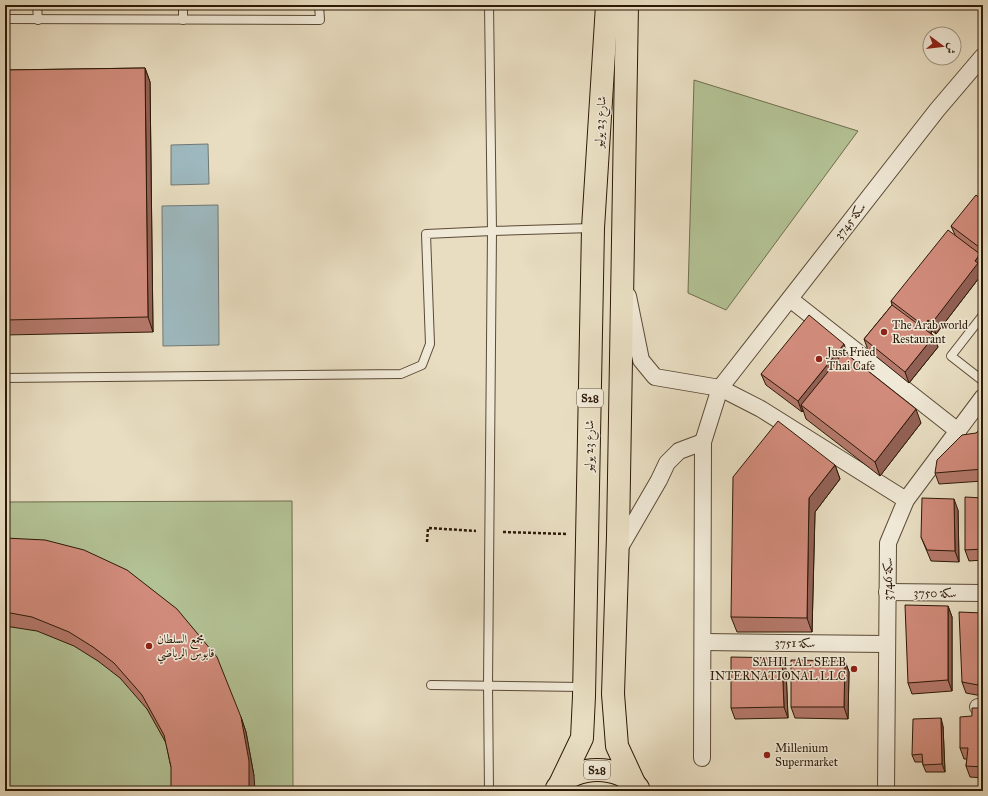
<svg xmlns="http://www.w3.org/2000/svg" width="988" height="796" viewBox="0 0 988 796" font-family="'IM FELL Great Primer',Amiri,serif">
	<rect width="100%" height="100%" fill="#e8ddc1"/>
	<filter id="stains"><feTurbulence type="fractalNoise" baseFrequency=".005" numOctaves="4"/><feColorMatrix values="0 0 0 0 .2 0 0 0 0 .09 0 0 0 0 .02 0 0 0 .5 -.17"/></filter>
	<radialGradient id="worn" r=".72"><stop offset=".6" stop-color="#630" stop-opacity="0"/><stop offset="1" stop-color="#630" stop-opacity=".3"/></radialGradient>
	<!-- green -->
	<g fill="#b3c295" stroke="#706e4e">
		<polygon points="694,80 858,131 726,310 688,293"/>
		<polygon points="292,501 293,791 5,791 5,502"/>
	</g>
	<!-- water -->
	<g fill="#9db8be" stroke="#707875">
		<polygon points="208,144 209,184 171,185 171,145"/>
		<polygon points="218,205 219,345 163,346 162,206"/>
	</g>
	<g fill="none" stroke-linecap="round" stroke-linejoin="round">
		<!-- lane casing -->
		<g stroke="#5b4a36" stroke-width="10">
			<g id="lane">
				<polyline points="37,5 38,20"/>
				<polyline points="183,5 183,20"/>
				<polyline points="5,19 320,20 319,5"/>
				<polyline points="983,315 951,356 983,381"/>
				<polyline points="5,378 401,374 422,365 430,344 426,234 492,231 592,228"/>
				<polyline points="431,685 583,687"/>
				<polyline points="489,791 488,685 492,231 489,5"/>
			</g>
		</g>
		<!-- street casing -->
		<g stroke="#5b4a36" stroke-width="18">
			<g id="street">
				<polyline points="628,296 641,360 655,377 720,388 761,409 906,500"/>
				<polyline points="790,299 958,431"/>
				<polyline points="619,549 659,480 667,463 679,451 703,442"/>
				<polyline points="887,592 983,593"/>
				<polyline points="703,642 887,644"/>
				<polyline points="978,707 983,707"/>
				<polyline points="702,758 703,442 720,388 937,110 983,56"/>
				<polyline points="886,791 888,543 906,500 983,397"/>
			</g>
		</g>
		<!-- primary casing -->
		<g stroke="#2c1907" stroke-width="24">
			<g id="primary">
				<polyline points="627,5 618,536 613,694 617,746 635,785"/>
				<polyline points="559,786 582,738 584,696 593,228 607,5"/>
				<path d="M557,788C575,764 620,764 638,788"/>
			</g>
		</g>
		<!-- path -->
		<g stroke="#2c1907" stroke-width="2.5" stroke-dasharray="3 2" stroke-linecap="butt">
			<polyline points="503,532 568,534"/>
			<polyline points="427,542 428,528 476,531"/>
		</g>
		<!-- lane -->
		<use href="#lane" stroke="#f0e9d7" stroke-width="8"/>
		<!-- street -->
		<use href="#street" stroke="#f0e9d7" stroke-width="16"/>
		<!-- primary -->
		<use href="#primary" stroke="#e8ddc1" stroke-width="22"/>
	</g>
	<!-- wall -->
	<g fill="#b4786a" stroke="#2c1907">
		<polygon points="145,68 150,82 153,332 5,335 5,70"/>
		<polygon points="979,190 983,193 983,201"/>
		<polygon points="983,201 983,258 981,256 981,270 982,274 936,334 932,331 931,333 934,336 938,347 909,383 868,350 864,339 892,305 891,301 955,235 951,226"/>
		<polygon points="848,355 921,423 880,476 806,419 803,410 802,412 766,385 761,374"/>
		<polygon points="983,427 983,481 939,484 935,473"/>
		<polygon points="835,465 840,479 815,512 812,632 737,632 731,617"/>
		<polygon points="983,498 983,560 969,561 965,550"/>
		<polygon points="958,510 959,562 931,561 921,537"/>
		<polygon points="5,538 241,717 246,732 254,776 171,767 166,743 147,709 120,678 98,661 74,646 37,631 5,626"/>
		<polygon points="948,606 952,617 952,691 912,694 908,683"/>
		<polygon points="983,613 983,688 982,696 966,693 962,682"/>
		<polygon points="845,661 849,672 848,719 795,718 791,707"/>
		<polygon points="786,669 788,718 735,719 731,708"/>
		<polygon points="983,708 983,778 970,777 966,766 967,759 964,759 960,748 972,716"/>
		<polygon points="943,726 945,772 926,772 923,765 923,762 915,762 912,755"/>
	</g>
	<!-- shaded-wall -->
	<g fill="#926156" stroke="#2c1907">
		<polygon points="145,68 150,82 153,332 148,317"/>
		<polygon points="980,254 983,262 983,267 981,270 982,274 936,334 932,323"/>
		<polygon points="928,320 932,331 928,337 924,326"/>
		<polygon points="934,336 938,347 909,383 905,372"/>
		<polygon points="844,344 848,355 801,405 803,410 802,412 798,401"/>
		<polygon points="916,409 921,423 880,476 875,462"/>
		<polygon points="835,465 840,479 815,512 812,632 807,618 809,498"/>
		<polygon points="954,499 958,510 959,562 955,551"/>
		<polygon points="948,606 952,617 952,691 948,680"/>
		<polygon points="782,658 786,669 788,718 784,707"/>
		<polygon points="845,661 849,672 848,719 844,707"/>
		<polygon points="979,677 983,688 982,696 978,685"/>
		<polygon points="241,717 246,732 254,776 255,791 249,791"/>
		<polygon points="941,718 943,726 945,772 942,764"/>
	</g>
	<!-- building -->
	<g fill="#d18b7b" stroke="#2c1907">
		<polygon points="145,68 148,317 5,320 5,70"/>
		<polygon points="983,185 983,193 979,190"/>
		<polygon points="976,195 983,201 983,250 951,226"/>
		<polygon points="948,230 980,254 975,261 978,263 932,323 928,320 924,326 891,301"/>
		<polygon points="892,305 934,336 905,372 864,339"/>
		<polygon points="809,315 844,344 798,401 761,374"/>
		<polygon points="844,352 916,409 875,462 801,405"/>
		<polygon points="778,421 835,465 809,498 807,618 731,617 733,477"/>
		<polygon points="983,427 983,469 935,473 937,460 962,435 976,433"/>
		<polygon points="965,497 983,498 983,549 965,550"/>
		<polygon points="922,498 954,499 955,551 927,550 921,537"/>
		<polygon points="5,538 45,540 84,550 127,570 177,609 217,657 241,717 249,761 249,791 171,791 171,767 164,735 142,695 114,663 93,647 69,632 32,617 5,612"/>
		<polygon points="905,605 948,606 948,680 908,683"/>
		<polygon points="959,612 983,613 983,677 979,677 978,685 962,682"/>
		<polygon points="731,657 782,658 784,707 731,708"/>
		<polygon points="791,660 845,661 844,707 791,707"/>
		<polygon points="972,708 983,708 983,767 966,766 968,748 960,748 960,717 972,716"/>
		<polygon points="941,718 942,764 923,765 922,754 912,755 913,719"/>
	</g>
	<!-- markers -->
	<g fill="#8f2418" stroke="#f0e9d7" stroke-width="1.5">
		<circle cx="884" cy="332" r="4"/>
		<circle cx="819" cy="359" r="4"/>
		<circle cx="149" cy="646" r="4"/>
		<circle cx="854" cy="669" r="4"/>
		<circle cx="767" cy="755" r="4"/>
	</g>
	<g text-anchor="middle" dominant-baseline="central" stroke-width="3" stroke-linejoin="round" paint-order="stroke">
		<!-- shield labels -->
		<g fill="#f0e9d7" stroke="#675745" stroke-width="1">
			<rect x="577" y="389" width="26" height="18" rx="3"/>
			<rect x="584" y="761" width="26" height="18" rx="3"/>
		</g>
		<g font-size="11" font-weight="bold" fill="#2c1907">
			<text x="590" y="398">S28</text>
			<text x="597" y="770">S28</text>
		</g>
		<!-- street labels -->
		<g font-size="12" fill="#2c1907" stroke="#f0e9d7">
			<text transform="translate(600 122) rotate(-86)">شارع 23 يوليو</text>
			<text transform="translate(850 221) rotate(-52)">سكة 3745</text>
			<text transform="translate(589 446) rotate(-89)">شارع 23 يوليو</text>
			<text transform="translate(888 579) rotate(-90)">سكة 3746</text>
			<text transform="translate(935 593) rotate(1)">سكة 3750</text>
			<text transform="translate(795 643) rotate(1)">سكة 3751</text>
		</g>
		<!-- poi labels -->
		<g font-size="12" fill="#2c1907" stroke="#f0e9d7" text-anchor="start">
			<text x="892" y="325">The Arab world<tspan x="892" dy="14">Restaurant</tspan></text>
			<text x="827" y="352">Just Fried<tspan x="827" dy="14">Thai Cafe</tspan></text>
			<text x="157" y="639">مجمع السلطان<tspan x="157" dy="14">قابوس الرياضي</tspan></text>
			<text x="846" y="662" text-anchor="end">SAHIL AL SEEB<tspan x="846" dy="14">INTERNATIONAL LLC</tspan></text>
			<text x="775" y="748">Millenium<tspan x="775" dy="14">Supermarket</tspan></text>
		</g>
	</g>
	<!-- margin -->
	<rect width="988" height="796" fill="none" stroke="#e8ddc1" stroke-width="20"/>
	<rect x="6" y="6" width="976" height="784" fill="none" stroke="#2c1907" stroke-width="2"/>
	<rect x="10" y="10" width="968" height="776" fill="none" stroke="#2c1907"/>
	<!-- north arrow -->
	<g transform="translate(942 46) rotate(105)"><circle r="19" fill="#f0e9d7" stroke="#a29684"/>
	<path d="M0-3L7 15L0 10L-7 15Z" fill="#8f2418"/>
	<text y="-6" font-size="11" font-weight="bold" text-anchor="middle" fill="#2c1907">ش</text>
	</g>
	<rect width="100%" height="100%" filter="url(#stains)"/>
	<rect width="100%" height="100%" fill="url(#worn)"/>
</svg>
